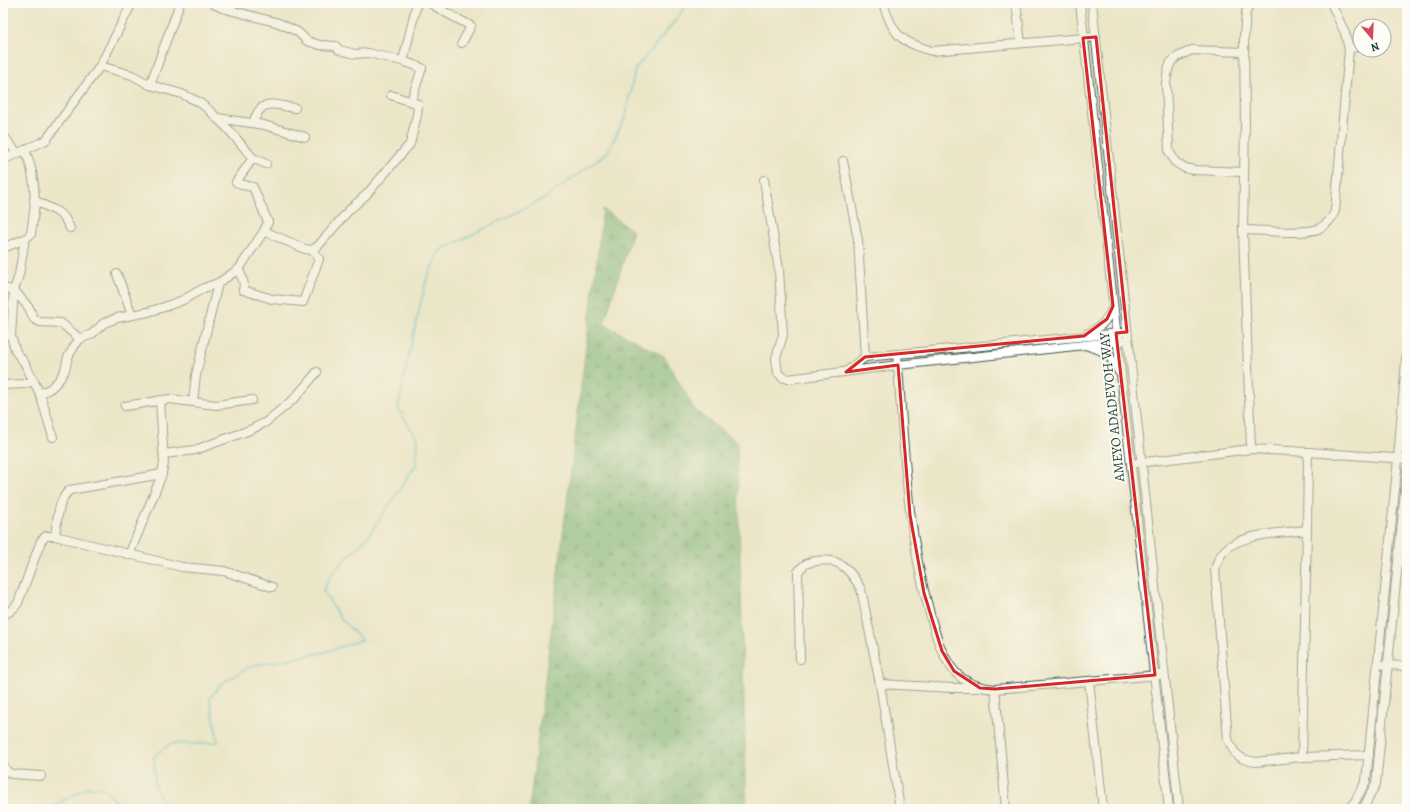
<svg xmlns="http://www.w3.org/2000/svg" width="1410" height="812" viewBox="0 0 1410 812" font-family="Alegreya,serif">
	<defs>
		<pattern id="forest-firs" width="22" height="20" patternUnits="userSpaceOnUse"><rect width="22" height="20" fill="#6cb073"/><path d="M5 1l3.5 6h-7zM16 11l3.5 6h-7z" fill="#58905f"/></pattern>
	</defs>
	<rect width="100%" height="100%" fill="#fdfcf7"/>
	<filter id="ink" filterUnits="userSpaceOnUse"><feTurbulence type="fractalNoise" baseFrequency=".025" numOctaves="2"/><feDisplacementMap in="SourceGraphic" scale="8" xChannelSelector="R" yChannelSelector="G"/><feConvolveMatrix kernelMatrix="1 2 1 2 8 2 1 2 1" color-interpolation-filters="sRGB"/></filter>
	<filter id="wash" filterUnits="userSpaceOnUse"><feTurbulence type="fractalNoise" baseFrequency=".012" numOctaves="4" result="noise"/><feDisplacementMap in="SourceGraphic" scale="16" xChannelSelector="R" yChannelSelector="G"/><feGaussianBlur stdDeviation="0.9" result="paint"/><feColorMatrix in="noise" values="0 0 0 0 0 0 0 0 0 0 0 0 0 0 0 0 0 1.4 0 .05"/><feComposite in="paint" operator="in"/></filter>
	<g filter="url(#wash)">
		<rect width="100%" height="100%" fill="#ece6c8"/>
		<!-- forest -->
		<polygon fill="url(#forest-firs)" stroke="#467654" points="603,209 633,231 604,324 664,356 696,411 737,442 747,809 529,809"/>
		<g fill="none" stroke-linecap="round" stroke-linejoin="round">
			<!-- stream -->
			<g stroke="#4cbbc3" stroke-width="2">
				<polyline points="48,809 88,787 104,788 123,809"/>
				<polyline points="165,809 155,786 154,756 171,743 194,744 218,742 210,698 221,684 251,666 321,653 362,640 341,619 323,591 333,571 367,538 416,465 418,440 398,408 408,358 426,281 439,251 547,197 607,153 626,116 635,69 676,20 687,3"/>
			</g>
		</g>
	</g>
	<g filter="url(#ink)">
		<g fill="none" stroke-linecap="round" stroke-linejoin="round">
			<!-- minor casing -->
			<g stroke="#3e564a" stroke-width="10">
				<g id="minor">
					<polyline points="212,3 222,8 279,23 298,32 307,41 320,45 336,46 339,50 355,54 368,53 403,61 422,68 411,101"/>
					<polyline points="430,3 441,10 471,26 462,43"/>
					<path d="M883,3C893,35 900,42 932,51L1096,37"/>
					<polyline points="1016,3 1021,43"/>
					<polyline points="1080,3 1169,809"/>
					<polyline points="1092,3 1179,809"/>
					<polyline points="1250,3 1246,12 1244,38 1245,124 1243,230 1251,449"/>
					<polyline points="1349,48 1360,47"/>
					<polyline points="403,61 417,3"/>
					<polyline points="100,66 132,75 150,85 182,94 199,102 210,111 228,129 253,158 236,182 243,185 253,187 268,222 264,231"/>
					<polyline points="150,85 180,3"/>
					<polyline points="217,118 264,125 305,137"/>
					<path d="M253,123C262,97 272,105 295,108"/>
					<polyline points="3,135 17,153"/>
					<path d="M25,150C33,169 36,192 34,212C33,220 32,227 31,234L25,239L19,275L14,290L11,336L16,352L24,362L40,394L53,437"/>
					<polyline points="253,158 266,164"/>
					<polyline points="3,160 46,140 100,66 132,3"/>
					<polyline points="843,161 858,240 865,357"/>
					<polyline points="1244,172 1194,170 1185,168 1175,162 1169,151 1166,83 1168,70 1171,62 1177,57 1192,50 1244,52"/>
					<polyline points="764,180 779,270 783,335 776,358 778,373 782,377 788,379 898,365 1122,341"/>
					<polyline points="34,200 56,211 64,217 70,228"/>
					<path d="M1243,230C1262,230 1302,235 1318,229C1326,225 1332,219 1335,211L1349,49L1345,33L1331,3"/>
					<polyline points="3,248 25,239"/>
					<polyline points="239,269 244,284 243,290 272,299 303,302 319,259 312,250"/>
					<polyline points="117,274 132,315"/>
					<polyline points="3,288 14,290 29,308 34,319 40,322 61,323 80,339"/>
					<path d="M1087,334C1102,326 1106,322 1113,307"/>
					<path d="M1088,346C1108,352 1109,354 1119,372"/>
					<path d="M897,354C904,441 906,529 930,614C935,633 941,656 955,672C966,684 980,688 995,689L1159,675"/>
					<polyline points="846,372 865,357 1121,333"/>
					<polyline points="3,385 24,384 34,381"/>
					<polyline points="40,394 51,388 59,380 65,370 68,357 75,345 80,339 92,334 104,323 117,318 148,312 164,307 183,300 204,288 218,283 239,269 264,231 305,249 312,250 318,246 349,210 366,195 410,144 417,115 418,104 391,95"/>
					<polyline points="193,401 196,375 218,283"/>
					<polyline points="125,406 170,399 216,405 252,400"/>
					<polyline points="164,454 195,450 250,430 266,422 295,398 317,372"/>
					<polyline points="1137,463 1251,449 1308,452 1407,459"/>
					<path d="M1307,530C1284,533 1234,533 1221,555C1218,559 1217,565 1215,569L1228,740L1235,753L1243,759L1255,762L1302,757L1369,755"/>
					<path d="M55,536C57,523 58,498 70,490L162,474"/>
					<polyline points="129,555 161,477 164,463 160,400"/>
					<path d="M3,614C10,613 14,609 18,603L41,541L46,536H55L182,567L224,571L272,587"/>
					<path d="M800,659L798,572C803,565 807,562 816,561C840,557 850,570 861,589L880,684L900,809"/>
					<polyline points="1384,665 1407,666"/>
					<polyline points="1089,681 1103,809"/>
					<polyline points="880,684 952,688 977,688"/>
					<polyline points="995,689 1006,809"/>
					<polyline points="1302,757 1307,530 1308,452"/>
					<polyline points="3,765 8,772 12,774 41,776"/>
					<polyline points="1349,809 1353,805 1366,781 1398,459 1407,348"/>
					<polyline points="1363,809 1376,784 1407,471"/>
				</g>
			</g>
			<!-- minor -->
			<use href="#minor" stroke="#fff" stroke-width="8"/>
		</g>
	</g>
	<!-- marked area -->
	<path d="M0 0H1410V812H0ZM1096,37L1127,332L1116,333L1155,675L995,689L980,688L954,671L942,651L924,593L910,515L898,365L846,372L865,357L1084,336L1107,319L1113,306L1083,38Z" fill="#ece6c8" fill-opacity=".55" fill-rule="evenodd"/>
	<path fill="none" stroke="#d62828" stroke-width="3" stroke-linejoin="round" d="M1096,37L1127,332L1116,333L1155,675L995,689L980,688L954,671L942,651L924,593L910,515L898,365L846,372L865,357L1084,336L1107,319L1113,306L1083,38Z"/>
	<g text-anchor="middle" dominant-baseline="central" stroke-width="3.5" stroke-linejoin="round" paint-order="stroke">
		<!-- street labels -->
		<g font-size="14" fill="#1f3d34" stroke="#fdfcf7">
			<text transform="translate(1112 407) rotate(-96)">AMEYO ADADEVOH WAY</text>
		</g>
	</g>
	<!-- margin -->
	<rect width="1410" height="812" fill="none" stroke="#fdfcf7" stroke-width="16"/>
	<!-- north arrow -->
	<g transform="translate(1372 38) rotate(161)"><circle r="19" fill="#fdfcf7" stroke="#a4b0a9"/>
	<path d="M0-3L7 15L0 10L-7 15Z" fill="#d1495b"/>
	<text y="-6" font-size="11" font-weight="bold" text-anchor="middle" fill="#1f3d34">N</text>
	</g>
</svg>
